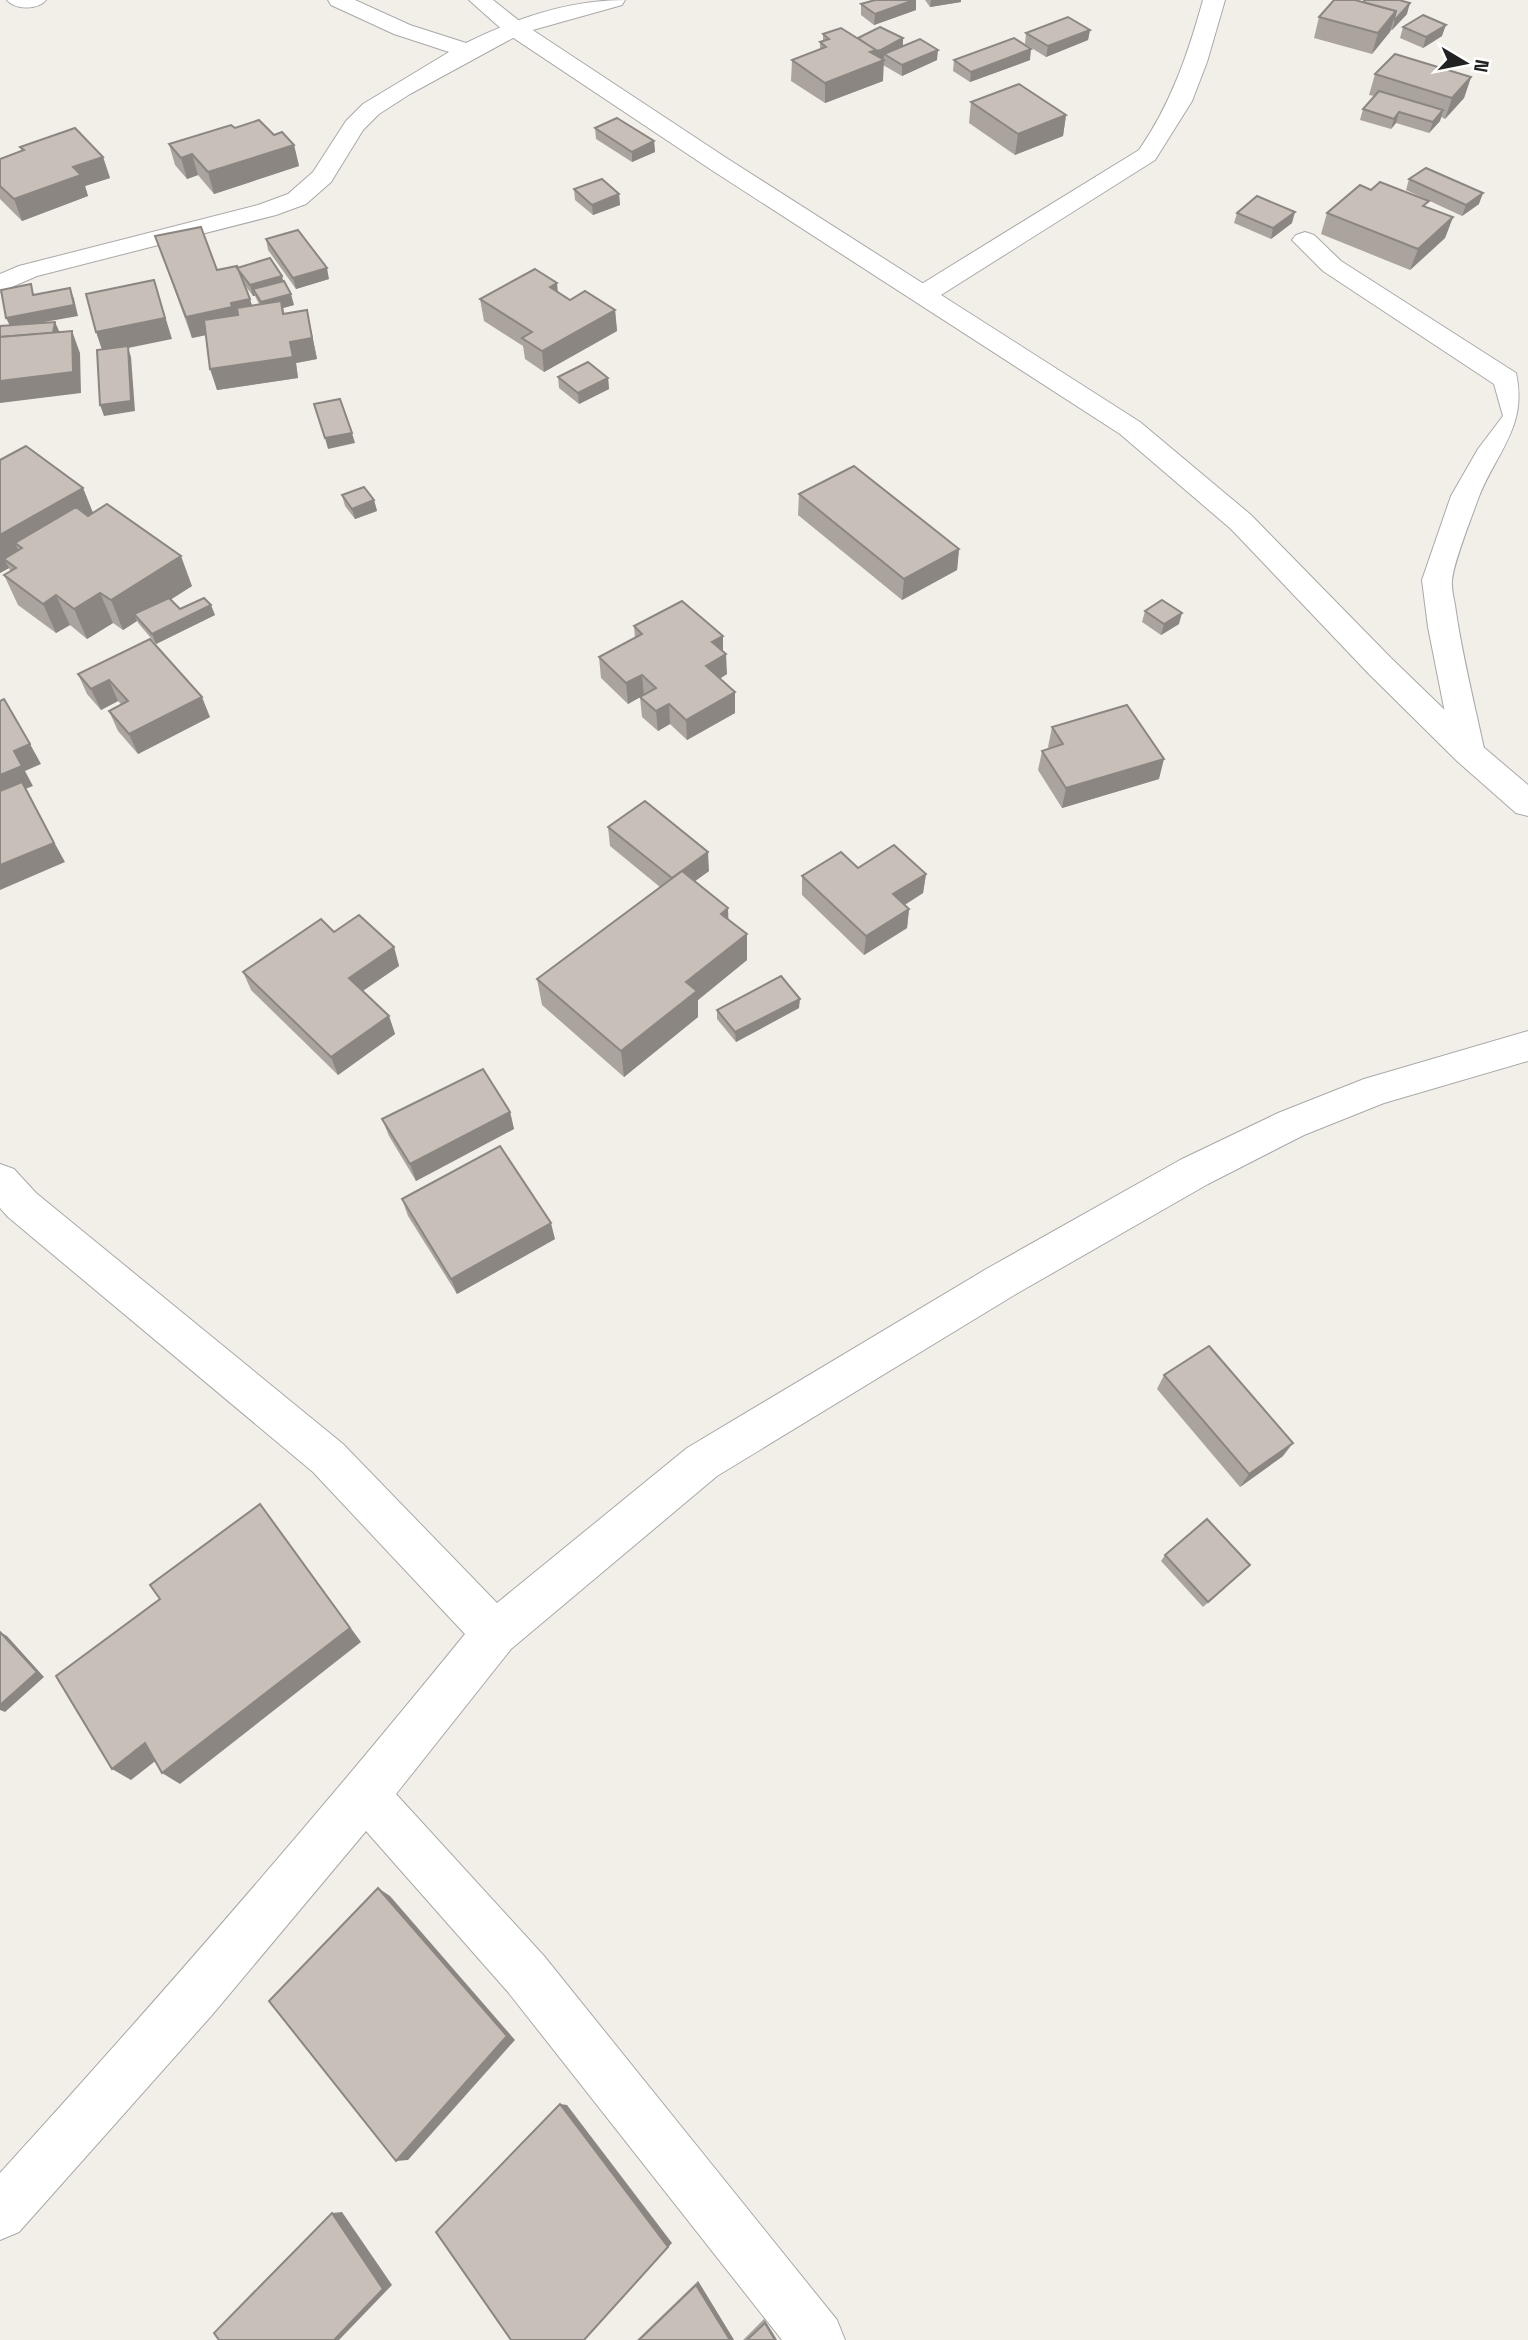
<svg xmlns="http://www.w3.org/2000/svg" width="1528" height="2340" viewBox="0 0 1528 2340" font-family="'Space Grotesk',sans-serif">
	<rect width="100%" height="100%" fill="#f2efe9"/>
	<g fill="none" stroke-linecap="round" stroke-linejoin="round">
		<!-- minor casing -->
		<g stroke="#a9a9a9" stroke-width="2">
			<g id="minor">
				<path d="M7,0H46C38,10 15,10 7,0Z"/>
				<path d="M328,0H355L410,25L466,43C516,18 569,0 625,0L622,5L522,33L410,94L379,114L363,130L331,182L306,204L276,215L37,276L0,292V274L19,266L258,205L288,194L313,172L346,121L363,104L449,52L394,34L331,5Z"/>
				<path d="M1203,0H1225L1207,62L1192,101L1155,160L933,300H915L911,294L915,288L1139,150C1171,104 1188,54 1203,0Z"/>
				<path d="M1305,232L1314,235L1341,261L1516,373C1528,427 1496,452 1478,499C1471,519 1454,561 1452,580C1451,590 1455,602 1456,612C1463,659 1475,706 1485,753L1481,761L1469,765L1457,761L1453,753L1428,627L1422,580L1451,496L1478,449L1503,416L1494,384L1323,271L1292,240L1296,235Z"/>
				<path d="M1528,1031V1061L1384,1103L1304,1135L1208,1184L1016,1294L717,1476L511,1649L396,1794L544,1956L837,2320L845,2340H782L508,1992L366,1831L212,2015L19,2232L0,2240V2173C160,1997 315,1819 465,1634L313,1472L8,1217L0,1208V1164L14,1169L36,1193L343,1444L497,1603L687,1448L988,1268L1180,1160L1278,1113L1364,1079Z"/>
			</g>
		</g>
		<!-- tertiary casing -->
		<g stroke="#a9a9a9" stroke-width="2">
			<polygon id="tertiary" points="469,0 493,0 522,23 728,159 1140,422 1251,515 1391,658 1481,745 1528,785 1528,816 1516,813 1457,761 1369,674 1231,529 1120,434 710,169 506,33"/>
		</g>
		<!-- minor -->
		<use href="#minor" fill="#fff" fill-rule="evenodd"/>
		<!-- tertiary -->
		<use href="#tertiary" fill="#fff" fill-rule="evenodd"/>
	</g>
	<!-- wall -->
	<g fill="#aba49e" fill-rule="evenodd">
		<polygon points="875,0 916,0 916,10 874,25 861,15 861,4"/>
		<polygon points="925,0 961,0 961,2 930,7"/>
		<polygon points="1407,14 1392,30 1391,30 1372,54 1314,38 1319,17"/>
		<polygon points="1403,27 1442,36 1423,48 1400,38"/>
		<polygon points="1090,30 1088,40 1046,57 1025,44 1026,33"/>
		<polygon points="823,34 903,47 937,60 902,76 883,65 883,81 825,103 791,81 792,60 820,49 820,42 823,41"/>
		<polygon points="954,60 1030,60 970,82 953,71"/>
		<polygon points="1375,74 1471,77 1464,98 1445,119 1441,117 1440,121 1429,133 1396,123 1391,129 1360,120 1363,109 1374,96 1369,95"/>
		<polygon points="971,102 1066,115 1063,136 1015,155 969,123"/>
		<polygon points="235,128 274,135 294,145 299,166 214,194 198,175 187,179 175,165 169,144"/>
		<polygon points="595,128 654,141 655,152 632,162 596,139"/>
		<polygon points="20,147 103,157 110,178 85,186 88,196 22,221 0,199 0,159 22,151"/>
		<polygon points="1409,179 1479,204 1462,216 1406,190"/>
		<polygon points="574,189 619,194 620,205 593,215 575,200"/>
		<polygon points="1371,190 1427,207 1453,217 1445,238 1410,270 1321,234 1327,213"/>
		<polygon points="1237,213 1292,223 1271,239 1234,223"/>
		<path d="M155,236L217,270L238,268L284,281L294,305L283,308L284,314L307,310L317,359L296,363L298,378L217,390L206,335L192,338ZM244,284L253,296H255L259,304L252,305Z"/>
		<polygon points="266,239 329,279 296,289 268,250"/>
		<polygon points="558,292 570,300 615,310 617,331 544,372 525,359 523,346 484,321 480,299"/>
		<polygon points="558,377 608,378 609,389 579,404 559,388"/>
		<polygon points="0,460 83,488 93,513 192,586 171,599 180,609 215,615 156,644 139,624 137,621 123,630 113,623 87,639 70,625 56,633 18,605 4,575 10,571 9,568 0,573"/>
		<polygon points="799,494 959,549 957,570 902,600 798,515"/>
		<polygon points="342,495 374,500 377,511 355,519 345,506"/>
		<polygon points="1145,611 1179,624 1161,635 1142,622"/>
		<polygon points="634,626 723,636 723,651 727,674 720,679 735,713 687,740 670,724 658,731 642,717 640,697 628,704 601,678 599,657 635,638"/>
		<polygon points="150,639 210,717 138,754 118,731 109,711 121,704 118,701 101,710 87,694 78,674"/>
		<polygon points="1052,727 1159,779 1062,808 1038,770 1042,751 1049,748 1048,747"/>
		<polygon points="608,827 709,871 695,881 729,920 747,934 747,960 698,1000 698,1017 624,1077 542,1005 537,979 660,887 610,846"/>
		<polygon points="858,868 926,874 923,893 905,905 909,909 907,928 864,955 802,895 802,876"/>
		<polygon points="334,932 394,947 399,966 363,991 389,1016 395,1034 338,1075 251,990 243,972"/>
		<polygon points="799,1008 736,1042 717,1019 717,1010"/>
		<polygon points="510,1112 514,1129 416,1181 389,1136 382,1119"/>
		<polygon points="402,1199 555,1239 457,1294 408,1216"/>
		<polygon points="1164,1375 1283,1456 1240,1487 1157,1389"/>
		<polygon points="1165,1555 1250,1565 1245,1570 1203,1607 1161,1561"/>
		<polygon points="698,2281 734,2340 637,2340"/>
		<polygon points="764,2319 777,2340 743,2340"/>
	</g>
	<!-- shaded-wall -->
	<g fill="#8b8681">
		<polygon points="914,0 916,0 916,10 874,25 875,14"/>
		<polygon points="931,0 961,0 961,2 930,7"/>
		<polygon points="1410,3 1407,14 1392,30 1395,20"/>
		<polygon points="1396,11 1390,32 1372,54 1378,33"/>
		<polygon points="1446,25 1442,36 1423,48 1426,37"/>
		<polygon points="1090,30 1088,40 1046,57 1048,46"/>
		<polygon points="903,38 903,49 884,54 884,58 880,60 884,60 883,81 825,103 825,83 870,52"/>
		<polygon points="1031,49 1030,60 970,82 971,72"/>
		<polygon points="938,50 937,60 902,76 902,65"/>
		<polygon points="1471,77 1464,98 1445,119 1452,98"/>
		<polygon points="1443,110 1440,121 1429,133 1433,122"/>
		<polygon points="1399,112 1396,123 1391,129 1394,119"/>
		<polygon points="1066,115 1063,136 1015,155 1018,134"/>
		<polygon points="654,141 655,152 632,162 632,152"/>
		<polygon points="294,145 299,166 214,194 208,172"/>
		<polygon points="192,154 198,175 187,179 181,158"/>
		<polygon points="103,157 110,178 85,186 88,196 22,221 14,199 73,167"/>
		<polygon points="1483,193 1479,204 1462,216 1466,205"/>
		<polygon points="619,194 620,205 593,215 592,205"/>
		<polygon points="1295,212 1292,223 1271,239 1273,228"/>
		<polygon points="1453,217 1445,238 1410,270 1418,249"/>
		<polygon points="327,268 329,279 296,289 293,278"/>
		<polygon points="282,276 285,287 253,289 255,296 253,296 250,285"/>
		<polygon points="154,280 172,339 128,348 131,357 135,411 104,416 100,405 103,353 96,332"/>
		<polygon points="557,283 559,304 550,287"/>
		<polygon points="70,288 74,299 78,316 11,328 6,318"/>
		<polygon points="291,294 294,305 283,308 289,335 264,313 261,302"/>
		<polygon points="250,299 256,320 238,328 192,338 186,317 231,303"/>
		<polygon points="307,310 317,359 296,363 298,378 217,390 210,369 290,342"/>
		<polygon points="615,310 617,331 544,372 542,351"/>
		<polygon points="55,322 60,333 53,335"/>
		<polygon points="72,331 80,353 81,393 0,403 0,381"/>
		<polygon points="608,378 609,389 579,404 578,393"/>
		<polygon points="352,433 355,443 328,449 325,438"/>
		<polygon points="83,488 95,518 22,548 15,543 23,560 4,559 9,568 0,573 0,535"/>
		<polygon points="374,500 377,511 355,519 352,509"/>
		<polygon points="959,549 957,570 902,600 904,579"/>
		<polygon points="181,556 192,586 139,620 134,614 137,621 123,630 111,600"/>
		<polygon points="100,593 113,623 87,639 74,609"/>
		<polygon points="56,595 70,625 56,633 43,604"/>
		<polygon points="211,605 215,615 156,644 152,634"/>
		<polygon points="1182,613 1179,624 1161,635 1164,624"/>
		<polygon points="723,636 723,656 726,654 727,674 706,686 706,666 712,642"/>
		<polygon points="642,675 644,695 628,704 626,683"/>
		<polygon points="109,680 118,701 101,710 91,689"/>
		<polygon points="735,692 735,713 687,740 686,720"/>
		<polygon points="202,697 210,717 138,754 129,734"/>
		<polygon points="669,704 670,724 658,731 656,711"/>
		<polygon points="30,744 41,764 25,771 33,786 25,789 65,862 0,890 0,775 14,751"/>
		<polygon points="1164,759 1159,779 1062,808 1066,788"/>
		<polygon points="708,852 709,871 673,897 672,878"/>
		<polygon points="926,874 923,893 891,913 893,894"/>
		<polygon points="728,908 729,935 721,914"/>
		<polygon points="909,909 907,928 864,955 866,936"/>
		<polygon points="747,934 747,960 698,1000 698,1017 624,1077 621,1051 686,982"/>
		<polygon points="394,947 399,966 355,996 349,978"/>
		<polygon points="800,999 799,1008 736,1042 735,1032"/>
		<polygon points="389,1016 395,1034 338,1075 331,1057"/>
		<polygon points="510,1112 514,1129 416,1181 410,1164"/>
		<polygon points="551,1223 555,1239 457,1294 451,1279"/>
		<polygon points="1293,1443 1283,1456 1240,1487 1249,1474"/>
		<polygon points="260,1504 361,1642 180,1784 162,1773"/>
		<polygon points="0,1632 7,1636 44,1677 5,1712 0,1710"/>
		<polygon points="145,1743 163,1755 131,1780 112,1769"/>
		<polygon points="378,1888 390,1896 515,2040 408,2160 396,2161"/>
		<polygon points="560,2104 567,2105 672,2243 584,2340"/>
		<polygon points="342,2212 392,2285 339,2340 334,2340 332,2213"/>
		<polygon points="698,2281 734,2340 730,2340 696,2285"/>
		<polygon points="764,2319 777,2340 775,2340 765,2323"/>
	</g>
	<!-- building -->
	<g fill="#c7bfb8" stroke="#8b8681" stroke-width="2">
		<polygon points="875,0 914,0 875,14 861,4"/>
		<polygon points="1334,0 1355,0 1396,11 1378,33 1319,17"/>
		<polygon points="1365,0 1399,0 1410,3 1395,20 1394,19 1396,11 1363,2"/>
		<polygon points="1423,15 1446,25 1426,37 1403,27"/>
		<polygon points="1068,17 1090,30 1048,46 1026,33"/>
		<polygon points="880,27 903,38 881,50 876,51 858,38"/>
		<polygon points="841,28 876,50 870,52 884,60 825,83 792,60 826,47 820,42 829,39 823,34"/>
		<polygon points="1014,38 1031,49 971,72 954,60"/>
		<polygon points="920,39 938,50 902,65 884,54"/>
		<polygon points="1395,54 1471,77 1452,98 1375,74"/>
		<polygon points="1019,84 1066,115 1018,134 971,102"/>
		<polygon points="1379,91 1443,110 1433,122 1399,112 1394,119 1363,109"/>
		<polygon points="617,118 654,141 632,152 595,128"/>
		<polygon points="259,120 274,135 282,132 294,145 208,172 192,154 181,158 169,144 231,125 235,128"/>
		<polygon points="75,128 103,157 73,167 81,175 14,199 0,186 0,159 24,150 20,147"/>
		<polygon points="1426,168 1483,193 1466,205 1409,179"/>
		<polygon points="602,179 619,194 592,205 574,189"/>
		<polygon points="1380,182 1429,201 1423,206 1453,217 1418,249 1327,213 1360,185 1371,190"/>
		<polygon points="1257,196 1295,212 1273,228 1237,213"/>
		<polygon points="201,227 217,270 237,266 250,299 231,303 232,307 186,317 155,236"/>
		<polygon points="298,230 327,268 293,278 266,239"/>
		<polygon points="270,258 282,276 250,285 237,268"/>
		<polygon points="535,269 557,283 550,287 570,300 585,291 615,310 542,351 522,338 532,332 480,299"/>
		<polygon points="154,280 165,318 96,332 86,294"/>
		<polygon points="284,281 291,294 261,302 253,289"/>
		<polygon points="31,284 33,295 70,288 74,305 6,318 1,290"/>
		<polygon points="281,301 283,314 307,310 312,338 290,342 293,357 210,369 204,320 238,315 237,308"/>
		<polygon points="55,322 53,333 0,337 0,326"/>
		<polygon points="72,331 73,372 0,381 0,337"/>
		<polygon points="128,346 131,401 100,405 97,350"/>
		<polygon points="588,362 608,378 578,393 558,377"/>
		<polygon points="340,399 352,433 325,438 314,404"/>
		<polygon points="26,446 83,488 0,535 0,460"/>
		<polygon points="854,466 959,549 904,579 799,494"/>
		<polygon points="364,487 374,500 352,509 342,495"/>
		<polygon points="107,504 181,556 111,600 100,593 74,609 56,595 43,604 4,575 16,568 4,559 22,548 15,543 76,507 88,516"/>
		<polygon points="169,598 180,609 204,598 211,605 152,634 134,614"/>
		<polygon points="1162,600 1182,613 1164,624 1145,611"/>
		<polygon points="682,601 723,636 712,642 726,654 706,666 735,692 686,720 669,704 656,711 640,697 656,688 642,675 626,683 599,657 642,634 634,626"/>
		<polygon points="150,639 202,697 129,734 109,711 128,701 109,680 91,689 78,674"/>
		<polygon points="4,699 30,744 14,751 22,766 0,775 0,701"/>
		<polygon points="1127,705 1164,759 1066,788 1042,751 1063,744 1052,727"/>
		<polygon points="22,782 54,843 0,865 0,791"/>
		<polygon points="645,801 708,852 672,878 608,827"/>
		<polygon points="894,845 926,874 893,894 909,909 866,936 802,876 841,852 858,868"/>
		<polygon points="682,871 728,908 721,914 747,934 686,982 697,991 621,1051 537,979"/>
		<polygon points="359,915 394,947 349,978 389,1016 331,1057 243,972 321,919 334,932"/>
		<polygon points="781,976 800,999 735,1032 717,1010"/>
		<polygon points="483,1069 510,1112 410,1164 382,1119"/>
		<polygon points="500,1146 551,1223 451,1279 402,1199"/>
		<polygon points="1209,1346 1293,1443 1249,1474 1164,1375"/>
		<polygon points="260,1504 350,1628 162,1773 145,1743 112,1769 56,1676 160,1599 150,1585"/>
		<polygon points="1207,1519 1250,1565 1208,1602 1165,1555"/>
		<polygon points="0,1632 37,1672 0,1705"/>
		<polygon points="378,1888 507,2036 396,2161 269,2001"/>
		<polygon points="560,2104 668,2247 584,2340 511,2340 436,2232"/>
		<polygon points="332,2213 383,2289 334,2340 219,2340 214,2333"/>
		<polygon points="696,2285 730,2340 639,2340"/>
		<polygon points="765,2323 775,2340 747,2340"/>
	</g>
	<!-- north arrow -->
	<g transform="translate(1465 63) rotate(100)" stroke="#ffffff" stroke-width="5" paint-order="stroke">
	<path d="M0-5L12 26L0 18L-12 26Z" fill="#222222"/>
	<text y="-10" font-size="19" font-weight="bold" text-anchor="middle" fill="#222222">N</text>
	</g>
</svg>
